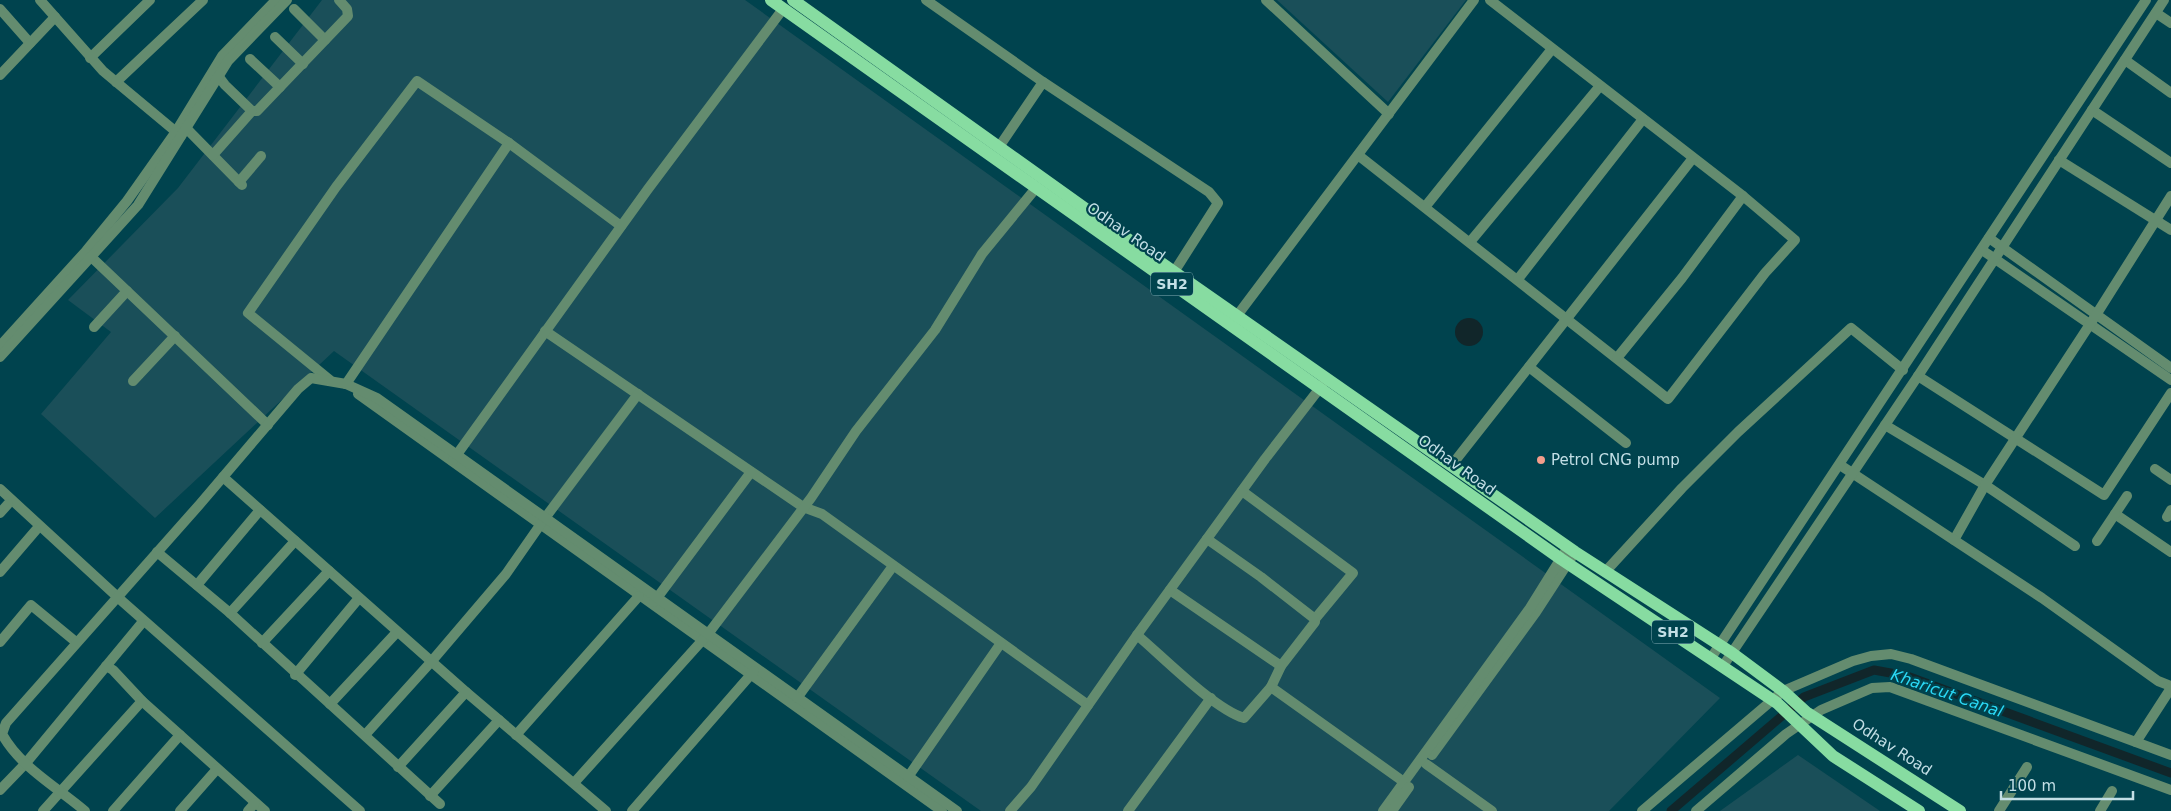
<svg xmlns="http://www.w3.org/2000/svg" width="2171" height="811" viewBox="0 0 2171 811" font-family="'DejaVu Sans',sans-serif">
	<rect width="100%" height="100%" fill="#00434e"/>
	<!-- built -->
	<g fill="#1a4f59">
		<polygon points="322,0 745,0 1720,698 1609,811 981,811 334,351 155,518 41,414 111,332 68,300 178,188"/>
		<polygon points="1277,0 1466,0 1388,102"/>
		<polygon points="1798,755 1880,811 1720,811"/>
	</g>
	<!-- water -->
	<circle fill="#11262a" cx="1469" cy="332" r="14"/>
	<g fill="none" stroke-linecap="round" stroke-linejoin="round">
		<!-- canal -->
		<polyline stroke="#11262a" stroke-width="9" points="1671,811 1804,697 1874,670 1907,676 2171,773"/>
		<!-- minor -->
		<g stroke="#648c6f" stroke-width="10">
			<polyline points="40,0 103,71 181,136"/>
			<polyline points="926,0 1043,82"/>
			<polyline points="1266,0 1389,114"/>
			<polyline points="0,9 30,43"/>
			<polyline points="294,9 325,40"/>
			<polyline points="2156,13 2171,23"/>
			<polyline points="275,37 303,64"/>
			<polyline points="90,58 150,0"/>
			<polyline points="250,59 280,87"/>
			<polyline points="2125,60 2171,93"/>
			<polyline points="0,75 55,17"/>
			<polyline points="219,77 225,85 252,111 257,111 348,16 347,9 339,0"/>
			<polyline points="116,82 203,0"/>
			<polyline points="2092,110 2171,163"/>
			<polyline points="187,129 242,185"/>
			<polyline points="999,147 1043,82 1209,192 1218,203 1174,272"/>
			<polyline points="213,155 252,111"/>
			<polyline points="1358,155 1668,399 1765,273 1795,240 1743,196 1490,0"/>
			<polyline points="2059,160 2171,230"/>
			<polyline points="239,182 261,156"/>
			<polyline points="1425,207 1552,49"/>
			<polyline points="1989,238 2171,368"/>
			<polyline points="1470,242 1600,86"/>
			<polyline points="1982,250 2171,380"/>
			<polyline points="87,253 268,425"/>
			<polyline points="1518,279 1643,119"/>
			<polyline points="1233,321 1474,0"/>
			<polyline points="94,327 127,291"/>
			<polyline points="545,331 803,507 822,514 1088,705"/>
			<polyline points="0,346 86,251 127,201 175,133 222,56 276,0"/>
			<polyline points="0,357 138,205 228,61 287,0"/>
			<polyline points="1617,358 1682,278 1743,196"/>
			<polyline points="1529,367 1626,443"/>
			<polyline points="1918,376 2104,495 2171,393"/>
			<polyline points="330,380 248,313 336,187 417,81 509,143 621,226"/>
			<polyline points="133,381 175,336"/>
			<polyline points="346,384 509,143"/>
			<polyline points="358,394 942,811"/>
			<polyline points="1885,425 1985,485 1954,540"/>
			<polyline points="453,460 648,189 783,9"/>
			<polyline points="1840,465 2042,598 2158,681 2171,686"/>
			<polyline points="1451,466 1693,158"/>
			<polyline points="2155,469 2171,480"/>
			<polyline points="223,477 466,692 606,811"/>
			<polyline points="0,489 123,602 360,811"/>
			<polyline points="1242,491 1353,573 1315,619"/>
			<polyline points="2127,496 2115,514 2171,552"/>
			<polyline points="0,513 8,504"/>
			<polyline points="2167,517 2171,510"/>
			<polyline points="2097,541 2115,514"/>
			<polyline points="2075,546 1985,485 2096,315 2171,196"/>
			<polyline points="157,552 230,613 440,804"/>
			<polyline points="1606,571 1682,488 1738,432 1851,328 1903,370"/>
			<polyline points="0,572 36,530"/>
			<polyline points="197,585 260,510"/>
			<polyline points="1170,590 1281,666"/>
			<polyline points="654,602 751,472"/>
			<polyline points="230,613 295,541"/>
			<path d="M1137,635C1163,657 1214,709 1244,718L1271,687L1281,666L1315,622V619L1261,577L1207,539"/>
			<polyline points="0,642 31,605 76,642"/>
			<polyline points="262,643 329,571"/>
			<polyline points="1711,658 2146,0"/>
			<polyline points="106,666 113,670 142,701 265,811"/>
			<polyline points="1723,666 1918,376 2164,0"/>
			<polyline points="295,675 359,598"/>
			<polyline points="1271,687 1404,782"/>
			<polyline points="797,698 893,566"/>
			<polyline points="330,704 397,632"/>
			<polyline points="365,735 431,662 506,574 545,518 638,394"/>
			<polyline points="516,735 639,596"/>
			<polyline points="2136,742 2171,688"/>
			<polyline points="1432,755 1536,612 1575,552"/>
			<polyline points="1426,764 1492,811"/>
			<polyline points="398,767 466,692"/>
			<polyline points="908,777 1001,643"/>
			<polyline points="574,783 708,634 811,498 856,431 935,330 982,254 1036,188"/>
			<polyline points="0,790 26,763 141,624"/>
			<polyline points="430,796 499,720"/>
			<polyline points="43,811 142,701"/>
			<path d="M85,811C57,787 20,767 2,734L6,723L200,504L298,389L311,378L346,384L377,398L957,811"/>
			<polyline points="113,811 180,735"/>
			<polyline points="180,811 217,769"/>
			<polyline points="248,811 255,803"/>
			<polyline points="632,811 754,671"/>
			<polyline points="1010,811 1031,787 1137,635 1265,459 1323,384"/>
			<polyline points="1128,811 1211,698"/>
			<polyline points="1383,811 1530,608 1568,547"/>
			<polyline points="1392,811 1409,787"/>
			<polyline points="1642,811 1783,691 1853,661 1871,656 1891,654 1911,659 2171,755"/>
			<polyline points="1696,811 1786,734 1821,710 1872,688 1890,687 2171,790"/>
			<polyline points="1999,811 2027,767"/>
			<polyline points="2100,811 2112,791"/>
		</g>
		<!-- major -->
		<g stroke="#87dca1" stroke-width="12">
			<polyline points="771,0 1561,559 1777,703 1833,756 1919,811"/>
			<polyline points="793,0 1174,272 1462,473 1575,552 1732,653 1783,691 1806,712 1960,811"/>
		</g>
	</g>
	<!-- markers -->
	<circle fill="#f49d8b" stroke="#00434e" stroke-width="2" cx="1541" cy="460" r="5"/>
	<g text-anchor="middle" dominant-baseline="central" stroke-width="4.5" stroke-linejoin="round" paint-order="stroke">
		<!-- shield labels -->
		<g fill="#00434e" stroke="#88b0b8" stroke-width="1">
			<rect x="1151" y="272.5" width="42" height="23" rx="4"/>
			<rect x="1652" y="620.5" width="42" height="23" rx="4"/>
		</g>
		<g font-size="14" font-weight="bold" fill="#c3dfe6">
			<text x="1172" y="284">SH2</text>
			<text x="1673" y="632">SH2</text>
		</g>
		<!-- street labels -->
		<g font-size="15" fill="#c3dfe6" stroke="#00434e">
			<text transform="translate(1126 232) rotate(35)">Odhav Road</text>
			<text transform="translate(1457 465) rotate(36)">Odhav Road</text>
			<text transform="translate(1892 747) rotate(33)">Odhav Road</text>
		</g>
		<!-- poi labels -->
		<g font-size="15" fill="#c3dfe6" stroke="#00434e" text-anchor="start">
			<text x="1551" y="460">Petrol CNG pump</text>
		</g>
		<!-- water labels -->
		<g font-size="16" font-style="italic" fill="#2ad8f5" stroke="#00434e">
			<text transform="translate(1947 693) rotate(19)">Kharicut Canal</text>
		</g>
	</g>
	<!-- scale -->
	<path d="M2001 791v8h132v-8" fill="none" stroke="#c3dfe6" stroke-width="2.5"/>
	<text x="2008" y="791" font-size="15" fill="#c3dfe6" stroke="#00434e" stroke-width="4" paint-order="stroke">100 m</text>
</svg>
